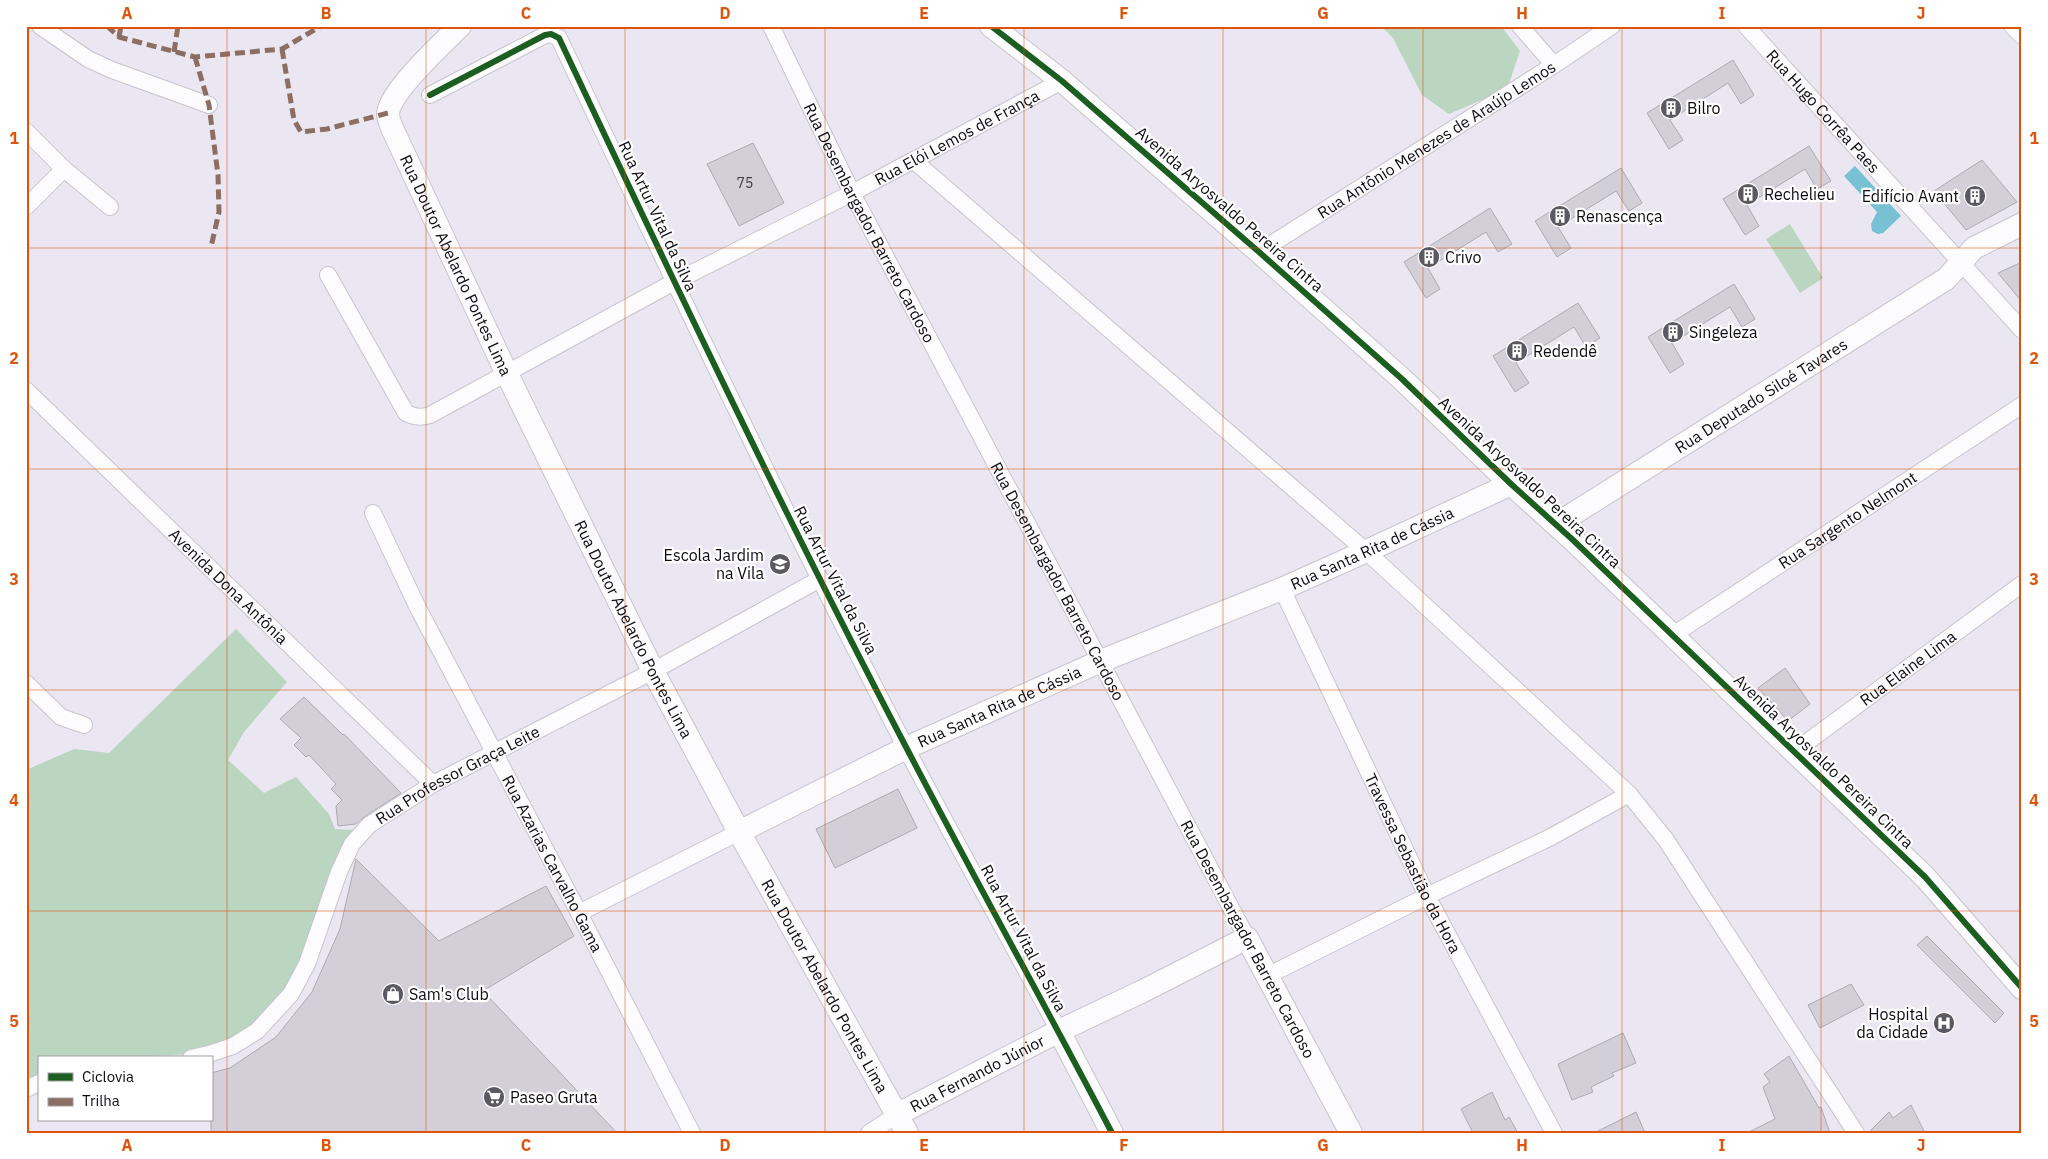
<svg xmlns="http://www.w3.org/2000/svg" width="2048" height="1159" viewBox="0 0 2048 1159" font-family="'IBM Plex Sans',sans-serif">
	<rect width="100%" height="100%" fill="#eae7f2"/>
	<!-- green -->
	<g fill="#bad5c0">
		<polygon points="1381,26 1501,26 1520,51 1507,89 1449,114 1422,95 1393,38"/>
		<polygon points="1790,224 1823,278 1800,293 1766,239"/>
		<polygon points="236,629 287,682 244,732 228,760 264,793 296,777 329,814 335,829 354,830 334,873 312,941 285,996 244,1033 191,1054 115,1058 39,1058 39,1076 26,1083 26,770 74,749 109,753"/>
	</g>
	<!-- water -->
	<polygon fill="#78c1d5" points="1855,166 1901,216 1883,233 1878,234 1872,231 1871,224 1877,212 1844,176"/>
	<!-- building -->
	<g fill="#d2cfd8" stroke="#acaab3">
		<polygon points="1733,60 1754,95 1741,104 1728,83 1670,120 1683,140 1669,149 1647,113"/>
		<polygon points="753,143 784,203 739,226 707,164"/>
		<polygon points="1809,146 1831,181 1817,189 1805,169 1747,205 1759,226 1745,235 1723,199"/>
		<polygon points="1982,160 2017,202 1966,230 1934,191"/>
		<polygon points="1621,168 1642,203 1629,211 1616,191 1558,227 1571,248 1557,257 1535,221"/>
		<polygon points="1490,208 1512,244 1498,252 1486,232 1428,268 1440,289 1426,298 1404,262"/>
		<polygon points="2022,262 2022,302 1998,273"/>
		<polygon points="1734,284 1755,319 1742,327 1730,307 1672,343 1684,364 1670,373 1648,337"/>
		<polygon points="1578,303 1600,338 1586,347 1574,327 1516,363 1529,383 1515,392 1493,356"/>
		<polygon points="1785,668 1810,704 1788,721 1758,688"/>
		<polygon points="304,697 343,735 344,734 401,793 364,817 356,824 338,826 336,806 342,800 331,789 336,784 309,755 306,757 294,745 301,738 280,719"/>
		<polygon points="898,789 917,828 835,868 816,829"/>
		<polygon points="356,859 439,941 546,886 574,936 483,991 617,1133 211,1133 211,1073 230,1068 276,1037 312,992 340,929"/>
		<polygon points="1927,936 2004,1013 1995,1023 1917,945"/>
		<polygon points="1851,984 1864,1005 1820,1028 1808,1005"/>
		<polygon points="1623,1033 1636,1063 1612,1073 1614,1076 1591,1087 1593,1092 1572,1100 1558,1064"/>
		<polygon points="1789,1056 1819,1108 1821,1107 1830,1133 1747,1133 1775,1119 1763,1087 1770,1082 1764,1074"/>
		<polygon points="1492,1092 1505,1120 1509,1117 1518,1133 1473,1133 1461,1109"/>
		<polygon points="1911,1105 1925,1133 1868,1133 1889,1112 1893,1118"/>
		<polygon points="1636,1112 1645,1133 1594,1133"/>
	</g>
	<g fill="none" stroke-linecap="round" stroke-linejoin="round">
		<!-- street casing -->
		<g stroke="#c7c4ce" stroke-width="18">
			<g id="street">
				<polyline points="40,26 88,59 112,70 209,105"/>
				<path id="s1" d="M771,26L852,193L1247,938"/>
				<polyline points="1520,26 1554,65"/>
				<path id="s2" d="M1746,26L2022,330"/>
				<polyline points="2012,26 2022,36"/>
				<path d="M430,95L545,35L551,34L559,38C671,276 784,513 905,746C955,842 1008,936 1059,1031"/>
				<polyline points="26,131 64,169 110,207"/>
				<polyline points="913,160 1367,552 1629,794 1666,840 1856,1133"/>
				<polyline points="26,207 64,169"/>
				<path id="s3" d="M1259,252L1554,65L1612,26"/>
				<path id="s4" d="M328,275L406,413C415,417 421,418 430,415L674,282L852,193L1062,81"/>
				<path id="s5" d="M26,390L433,784"/>
				<path id="s6" d="M373,513L418,608L579,913L692,1133"/>
				<path id="s7" d="M1282,589L1427,896L1554,1133"/>
				<path id="s8" d="M1673,635L2022,405"/>
				<polyline points="26,683 61,717 84,725"/>
				<path id="s9" d="M1795,751L2022,584"/>
				<polyline points="579,913 739,832"/>
				<polyline points="1269,975 1427,896 1549,838 1629,794"/>
				<path id="s10" d="M191,1058L209,1054L233,1046L257,1031L291,994L307,964L339,872L352,844L369,825L433,784L653,671L820,579"/>
				<polyline points="26,1089 39,1083"/>
				<polyline points="869,1133 898,1114"/>
			</g>
		</g>
		<!-- secondary casing -->
		<g stroke="#c7c4ce" stroke-width="24">
			<g id="secondary">
				<path id="s11" d="M460,26C443,43 391,90 388,113C388,117 390,123 392,128L506,372L653,671L739,832L907,1133"/>
				<polyline points="991,26 1062,81 1259,252 1402,379 1511,484 1573,540 1925,877 2022,988"/>
				<path id="s12" d="M1557,524L1946,279L1974,248L2022,224"/>
				<path id="s13" d="M739,832L906,748L1101,661L1284,588L1382,544L1511,484"/>
				<polyline points="1059,1031 1112,1133"/>
				<path id="s14" d="M898,1114L1059,1031L1143,991L1247,938L1351,1133"/>
			</g>
		</g>
		<!-- street -->
		<use href="#street" stroke="#fcfbfd" stroke-width="16"/>
		<!-- secondary -->
		<use href="#secondary" stroke="#fcfbfd" stroke-width="22"/>
		<!-- quiet -->
		<g stroke="#8d6e63" stroke-width="5" stroke-dasharray="10 5" stroke-linecap="butt">
			<polyline points="107,26 119,37 195,57 282,49 321,26"/>
			<polyline points="119,37 121,26"/>
			<polyline points="282,49 294,120 301,132 327,129 388,113"/>
			<polyline points="174,52 178,26"/>
			<polyline points="195,57 209,105 218,175 219,212 211,247"/>
		</g>
		<!-- cycleway casing -->
		<g stroke="#fff" stroke-width="9">
			<g id="cycleway">
				<polyline points="991,26 1062,81 1259,252 1402,379 1511,484 1573,540 1925,877 2022,988"/>
				<path d="M430,95L545,35L551,34L559,38C671,276 784,514 906,747C973,876 1044,1003 1112,1133"/>
			</g>
		</g>
		<!-- cycleway -->
		<use href="#cycleway" stroke="#1b5e20" stroke-width="6"/>
	</g>
	<!-- grid -->
	<path fill="none" stroke="#dd550c" stroke-width="1" stroke-opacity="0.55" d="M227,26V1133M426,26V1133M625,26V1133M825,26V1133M1024,26V1133M1223,26V1133M1423,26V1133M1622,26V1133M1821,26V1133M26,248H2022M26,469H2022M26,690H2022M26,911H2022"/>
	<!-- icons -->
	<defs>
		<g id="building-disc" transform="scale(1.125)"><circle r="9.5" fill="#5a5860" stroke="#fff"/><path d="M-4-6H4V6H1V3H-1V6H-4ZM-2.5-4.3h1.7v1.8h-1.7ZM.8-4.3h1.7v1.8H.8ZM-2.5-1h1.7V.8h-1.7ZM.8-1h1.7V.8H.8Z" fill="#fff"/></g>
		<g id="school-disc" transform="scale(1.125)"><circle r="9.5" fill="#5a5860" stroke="#fff"/><path d="M0-5L7-2L0 1L-7-2ZM-4 1L0 2.5L4 1V4Q0 6-4 4Z" fill="#fff"/></g>
		<g id="shop-disc" transform="scale(1.125)"><circle r="9.5" fill="#5a5860" stroke="#fff"/><path d="M-5-2.5h2.3a2.7 3.5 0 0 1 5.4 0H5L5.5 6h-11ZM-1.5-2.5h3a1.5 2.3 0 0 0-3 0Z" fill="#fff"/></g>
		<g id="hospital-disc" transform="scale(1.125)"><circle r="9.5" fill="#5a5860" stroke="#fff"/><path d="M-5-5h3v3.5h4V-5h3V5h-3V1.5h-4V5h-3Z" fill="#fff"/></g>
		<g id="supermarket-disc" transform="scale(1.125)"><circle r="9.5" fill="#5a5860" stroke="#fff"/><path d="M-6-5.5h2.5l.6 2H6L4.5 2H-2.5L-4.4-4H-6ZM-1.5 3.2a1.3 1.3 0 1 0 .1 0ZM3 3.2a1.3 1.3 0 1 0 .1 0Z" fill="#fff"/></g>
	</defs>
	<g fill-rule="evenodd">
		<use href="#building-disc" x="1671" y="108"/>
		<use href="#building-disc" x="1748" y="194"/>
		<use href="#building-disc" x="1975" y="196"/>
		<use href="#building-disc" x="1560" y="216"/>
		<use href="#building-disc" x="1429" y="257"/>
		<use href="#building-disc" x="1673" y="332"/>
		<use href="#building-disc" x="1517" y="351"/>
		<use href="#school-disc" x="780" y="564"/>
		<use href="#shop-disc" x="393" y="994"/>
		<use href="#hospital-disc" x="1944" y="1023"/>
		<use href="#supermarket-disc" x="494" y="1097"/>
	</g>
	<g text-anchor="middle" dominant-baseline="central" stroke-width="4.5" stroke-linejoin="round" paint-order="stroke">
		<!-- number labels -->
		<g font-size="14" fill="#3e3c44">
			<text x="745" y="183">75</text>
		</g>
		<!-- poi labels -->
		<g font-size="16" fill="#0d0b12" stroke="#fff" text-anchor="start">
			<text x="1687" y="108">Bilro</text>
			<text x="1764" y="194">Rechelieu</text>
			<text x="1959" y="196" text-anchor="end">Edifício Avant</text>
			<text x="1576" y="216">Renascença</text>
			<text x="1445" y="257">Crivo</text>
			<text x="1689" y="332">Singeleza</text>
			<text x="1533" y="351">Redendê</text>
			<text x="764" y="555" text-anchor="end">Escola Jardim<tspan x="764" dy="18">na Vila</tspan></text>
			<text x="409" y="994">Sam's Club</text>
			<text x="1928" y="1014" text-anchor="end">Hospital<tspan x="1928" dy="18">da Cidade</tspan></text>
			<text x="510" y="1097">Paseo Gruta</text>
		</g>
		<!-- street labels -->
		<g font-size="16" fill="#0d0b12" stroke="#fff">
			<text stroke="none"><textPath href="#s2" startOffset="115">Rua Hugo Corrêa Paes</textPath></text>
			<text stroke="none"><textPath href="#s4" startOffset="779">Rua Elói Lemos de França</textPath></text>
			<text stroke="none"><textPath href="#s3" startOffset="210">Rua Antônio Menezes de Araújo Lemos</textPath></text>
			<text transform="translate(1230 209) rotate(41)">Avenida Aryosvaldo Pereira Cintra</text>
			<text transform="translate(658 216) rotate(65)">Rua Artur Vital da Silva</text>
			<text stroke="none"><textPath href="#s1" startOffset="220">Rua Desembargador Barreto Cardoso</textPath></text>
			<text stroke="none"><textPath href="#s11" startOffset="281">Rua Doutor Abelardo Pontes Lima</textPath></text>
			<text stroke="none"><textPath href="#s12" startOffset="241">Rua Deputado Siloé Tavares</textPath></text>
			<text transform="translate(1530 482) rotate(43)">Avenida Aryosvaldo Pereira Cintra</text>
			<text stroke="none"><textPath href="#s8" startOffset="209">Rua Sargento Nelmont</textPath></text>
			<text stroke="none"><textPath href="#s13" startOffset="694">Rua Santa Rita de Cássia</textPath></text>
			<text transform="translate(836 580) rotate(63)">Rua Artur Vital da Silva</text>
			<text stroke="none"><textPath href="#s1" startOffset="625">Rua Desembargador Barreto Cardoso</textPath></text>
			<text stroke="none"><textPath href="#s5" startOffset="282">Avenida Dona Antônia</textPath></text>
			<text stroke="none"><textPath href="#s11" startOffset="686">Rua Doutor Abelardo Pontes Lima</textPath></text>
			<text stroke="none"><textPath href="#s9" startOffset="140">Rua Elaine Lima</textPath></text>
			<text stroke="none"><textPath href="#s13" startOffset="289">Rua Santa Rita de Cássia</textPath></text>
			<text transform="translate(1824 761) rotate(44)">Avenida Aryosvaldo Pereira Cintra</text>
			<text stroke="none"><textPath href="#s10" startOffset="412">Rua Professor Graça Leite</textPath></text>
			<text stroke="none"><textPath href="#s6" startOffset="394">Rua Azarias Carvalho Gama</textPath></text>
			<text stroke="none"><textPath href="#s7" startOffset="304">Travessa Sebastião da Hora</textPath></text>
			<text transform="translate(1024 938) rotate(62)">Rua Artur Vital da Silva</text>
			<text transform="translate(1248 939) rotate(62)">Rua Desembargador Barreto Cardoso</text>
			<text stroke="none"><textPath href="#s11" startOffset="1091">Rua Doutor Abelardo Pontes Lima</textPath></text>
			<text stroke="none"><textPath href="#s14" startOffset="89">Rua Fernando Júnior</textPath></text>
		</g>
	</g>
	<!-- border -->
	<rect width="2048" height="1159" fill="none" stroke="#ffffff" stroke-width="55"/>
	<!-- legend -->
	<rect x="38" y="1056" width="175" height="65" fill="#ffffff" stroke="#9e9da0"/>
	<rect x="48" y="1073" width="25" height="8" fill="#1b5e20" stroke="#9e9da0"/>
	<text x="82" y="1082" font-size="15" fill="#0d0b12">Ciclovia</text>
	<rect x="48" y="1098" width="25" height="8" fill="#8d6e63" stroke="#9e9da0"/>
	<text x="82" y="1106" font-size="15" fill="#0d0b12">Trilha</text>
	<rect x="28" y="28" width="1992" height="1104" fill="none" stroke="#dd550c" stroke-width="2"/>
	<g font-size="16" text-anchor="middle" font-weight="bold" fill="#dd550c">
		<text x="127" y="19">A</text>
		<text x="326" y="19">B</text>
		<text x="526" y="19">C</text>
		<text x="725" y="19">D</text>
		<text x="924" y="19">E</text>
		<text x="1124" y="19">F</text>
		<text x="1323" y="19">G</text>
		<text x="1522" y="19">H</text>
		<text x="1722" y="19">I</text>
		<text x="1921" y="19">J</text>
		<text x="14" y="144">1</text>
		<text x="2034" y="144">1</text>
		<text x="14" y="364">2</text>
		<text x="2034" y="364">2</text>
		<text x="14" y="585">3</text>
		<text x="2034" y="585">3</text>
		<text x="14" y="806">4</text>
		<text x="2034" y="806">4</text>
		<text x="14" y="1027">5</text>
		<text x="2034" y="1027">5</text>
		<text x="127" y="1151">A</text>
		<text x="326" y="1151">B</text>
		<text x="526" y="1151">C</text>
		<text x="725" y="1151">D</text>
		<text x="924" y="1151">E</text>
		<text x="1124" y="1151">F</text>
		<text x="1323" y="1151">G</text>
		<text x="1522" y="1151">H</text>
		<text x="1722" y="1151">I</text>
		<text x="1921" y="1151">J</text>
	</g>
</svg>
